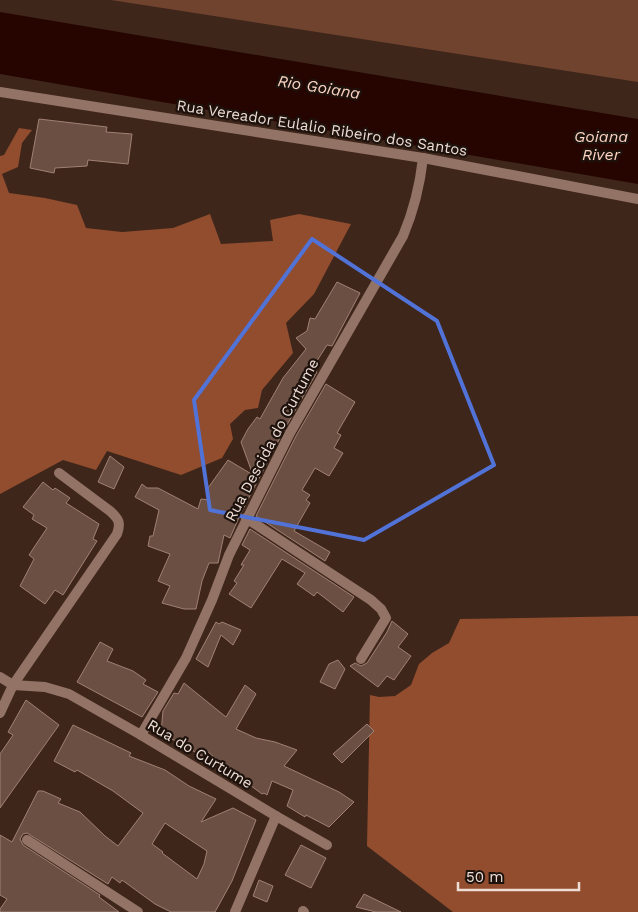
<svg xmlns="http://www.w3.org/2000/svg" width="638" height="912" viewBox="0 0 638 912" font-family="'Work Sans',sans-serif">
	<rect width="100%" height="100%" fill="#3f261b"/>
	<!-- green -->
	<polygon fill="#70432f" points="111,0 638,0 638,82"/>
	<!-- forest -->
	<g fill="#914d2e">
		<polygon points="19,128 32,130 22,143 18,167 2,174 9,193 45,198 77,205 86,228 122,232 173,228 210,214 221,244 273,241 270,220 299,214 351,224 314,294 286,323 293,353 262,390 258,408 245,410 230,424 233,439 222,458 181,475 107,451 96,470 63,460 0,494 0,156 4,155"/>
		<polygon points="638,616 638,912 453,912 367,846 370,695 379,697 395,696 411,685 419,664 432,653 449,643 460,619"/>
	</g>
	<!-- water -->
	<polygon fill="#260500" points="0,12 638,119 638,184 0,74"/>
	<!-- building -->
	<g fill="#6c4f43" stroke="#a08174" fill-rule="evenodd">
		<polygon points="39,119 107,127 106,132 132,134 128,164 88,160 87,166 55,168 54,173 30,168"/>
		<polygon points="337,282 360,293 332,346 327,345 313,367 317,372 284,430 240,515 230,538 224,535 218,563 209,563 202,581 196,609 184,609 162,603 170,586 158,581 170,554 148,546 150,536 153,536 159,510 135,497 142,484 147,488 158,488 198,509 201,499 209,500 208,488 228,460 253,475 241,442 248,429 257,417 260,419 283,378 306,349 296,338 307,331 310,318 315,319"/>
		<polygon points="326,384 355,402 337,433 341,435 334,448 343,453 329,476 315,468 302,490 310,495 306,500 310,503 294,531 330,552 325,561 256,516 296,436"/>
		<polygon points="110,456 124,467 114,489 98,482"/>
		<polygon points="43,482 53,490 55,488 70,498 66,503 99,524 93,539 97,541 63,595 55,590 45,604 20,586 34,559 29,555 47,528 32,519 34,515 23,507"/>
		<polygon points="250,529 354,597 343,612 317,592 314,596 297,584 305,573 282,559 251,608 229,594 237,583 234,581 244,565 241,565 250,550 242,545"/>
		<polygon points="392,621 408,634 398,647 411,656 394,680 387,676 378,687 350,666 355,663 361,666 367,663 387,632"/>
		<polygon points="216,622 219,624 222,622 241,630 233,645 221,635 208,667 196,659"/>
		<polygon points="100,642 113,649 107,661 133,671 146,680 143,684 158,692 142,717 77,682"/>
		<polygon points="338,660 345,669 335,689 320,682 329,664"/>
		<polygon points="184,683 226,717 245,685 256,694 236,729 256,738 275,742 297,750 284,766 339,792 354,802 329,827 306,815 305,817 287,806 293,790 272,781 267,795 264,793 262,794 246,782 231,775 223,765 206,750 202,756 161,733 163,711 174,693 178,694"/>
		<polygon points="26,700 59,725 0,808 0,754 13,735 8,732"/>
		<polygon points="367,724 374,731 342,763 333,754"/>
		<path d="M73,725L131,753L129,756L165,770L189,786L216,799L201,822L233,808L256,820L232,881L215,912H171L155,904L122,880L120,883L112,877L108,884L27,833L23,834L20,839L23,845L100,895L99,897L119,912H0V909L7,899L0,895V835L12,842L38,791H43L61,799L58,803L80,812L105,836L118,846L143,813L113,791L77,770L75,772L54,761ZM165,823L207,851L204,864L197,879L162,853L163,852L152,844Z"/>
		<polygon points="301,845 326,858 311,888 285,875"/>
		<polygon points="259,880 273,886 267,902 253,896"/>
		<polygon points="364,894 401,912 376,912 356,907"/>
	</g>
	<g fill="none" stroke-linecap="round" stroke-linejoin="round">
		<!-- street -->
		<g stroke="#937365" stroke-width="10">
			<polyline points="0,92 423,158 638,199"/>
			<polyline points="246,518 371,600 381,609 386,618 361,659"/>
			<polyline points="0,677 13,685 45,687 69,694 141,735 276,816 235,912"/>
			<path d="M0,713L13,685L117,534C121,523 119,519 110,511L59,473"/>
			<path d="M141,735L186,658L212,600L229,555L290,433L403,236C414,210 420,185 423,158"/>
			<polyline points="276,816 327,845"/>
			<polyline points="27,840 138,912"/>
			<polyline points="303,911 304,912"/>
		</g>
	</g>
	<!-- marked area -->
	<path fill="none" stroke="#5172d7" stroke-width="4" stroke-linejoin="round" d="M312,239L437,321L494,465L364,540L210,510L194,400Z"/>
	<g text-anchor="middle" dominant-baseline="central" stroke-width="4.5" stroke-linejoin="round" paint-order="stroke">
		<!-- street labels -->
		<g font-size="15" fill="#eeddd5" stroke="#1e120d">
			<text transform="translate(322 128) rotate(9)">Rua Vereador Eulalio Ribeiro dos Santos</text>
			<text transform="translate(272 440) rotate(-62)">Rua Descida do Curtume</text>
			<text transform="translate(200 754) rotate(31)">Rua do Curtume</text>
		</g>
		<!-- water labels -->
		<g font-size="16" font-style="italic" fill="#fcd2c1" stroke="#1e120d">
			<text transform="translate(319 87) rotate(9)">Rio Goiana</text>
			<text x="601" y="136">Goiana<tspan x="601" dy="18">River</tspan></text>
		</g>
	</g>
	<!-- scale -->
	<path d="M458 882v8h121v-8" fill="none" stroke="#eeddd5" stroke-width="2.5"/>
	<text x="466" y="882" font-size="15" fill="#eeddd5" stroke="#1e120d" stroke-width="4" paint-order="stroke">50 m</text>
</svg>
